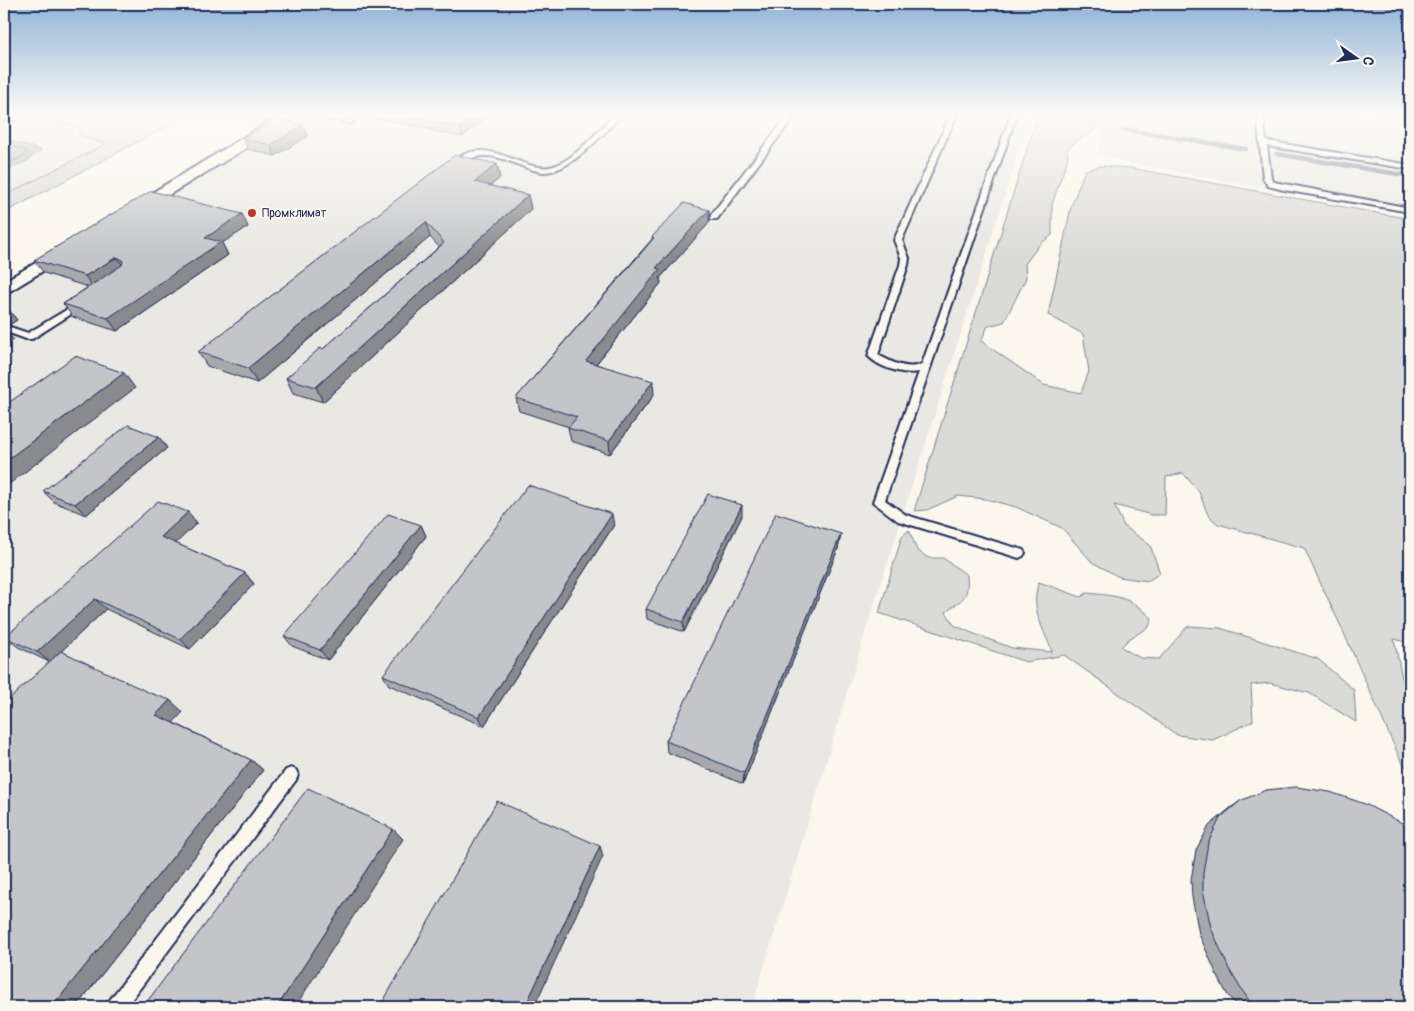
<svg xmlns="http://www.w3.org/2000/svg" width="1414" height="1011" viewBox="0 0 1414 1011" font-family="Pangolin,sans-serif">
	<rect width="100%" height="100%" fill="#fbf7ec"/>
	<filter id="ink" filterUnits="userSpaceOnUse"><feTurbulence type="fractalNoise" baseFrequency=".02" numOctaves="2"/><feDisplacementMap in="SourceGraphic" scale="10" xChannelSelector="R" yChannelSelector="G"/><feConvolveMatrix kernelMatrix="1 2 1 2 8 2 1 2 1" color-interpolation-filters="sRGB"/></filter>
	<g filter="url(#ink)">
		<!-- built -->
		<g fill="#eae8e2">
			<polygon points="4,114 162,114 4,196"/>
			<polygon points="338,114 1031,114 870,617 752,1007 4,1007 4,293 289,121 310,119 350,127 361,120"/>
			<polygon points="1105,114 1410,114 1410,214 1123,162 1098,154"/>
		</g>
		<!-- green -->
		<g fill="#dadad7" stroke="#7a849a">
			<polygon points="19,114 190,114 4,213 4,196 105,144 81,136 78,127"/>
			<polygon points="1038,114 1095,114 1095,128 1091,134 1079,139 1067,149 1068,158 1052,204 1052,235 1039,245 1025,264 1026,278 1004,322 988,326 981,341 1044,385 1081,393 1089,371 1083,334 1048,315 1071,207 1085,170 1101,166 1130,168 1410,219 1410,643 1394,639 1408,707 1410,708 1410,771 1401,761 1343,631 1304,548 1218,524 1208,515 1199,492 1183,473 1166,477 1165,515 1152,515 1114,505 1124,526 1150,545 1160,573 1148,581 1119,577 1092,562 1062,528 1016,507 985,499 958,496 927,510 914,511"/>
			<path d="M909,530L917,550L928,558H943L967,575C969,599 963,598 946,612L954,625L972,633L1012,648L1052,652C1044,628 1029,609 1039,582L1081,597L1087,593C1118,596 1128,596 1152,618L1149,627L1129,639L1121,647L1140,658L1159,659L1188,626L1220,628L1318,659L1354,690L1356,722L1309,693L1270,683L1251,685L1253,721L1213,740L1177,735L1064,655L1026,662L879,613L902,536Z"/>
		</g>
		<!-- water -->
		<polygon fill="#afb3bb" stroke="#747e96" points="4,139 41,150 27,161 4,171"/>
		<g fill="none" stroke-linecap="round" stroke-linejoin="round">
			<!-- shore -->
			<polyline stroke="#566483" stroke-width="1" points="4,144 26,150 27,152 24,156 4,165"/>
			<!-- stream -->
			<g stroke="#747e96" stroke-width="4.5">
				<polyline points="1122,129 1246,149"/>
				<polyline points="1277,154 1410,176"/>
			</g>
			<!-- lane casing -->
			<g stroke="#1b2f5e" stroke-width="4">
				<g id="lane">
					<polygon points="310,114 323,114 354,122 351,124"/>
					<path d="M615,114H622C606,132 569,173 543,172C523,170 505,155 484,156C475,156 467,160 458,162L454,160C491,133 524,176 554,166C575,159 599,130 615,114Z"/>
					<polygon points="789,114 796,114 717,219 711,219 711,215"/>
					<path d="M951,114H957L902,240L909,258L908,265L878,355C892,362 907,371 922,364L1011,114H1017L885,500L906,515L1023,550L1025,553L1023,556L1019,558L898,521L873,502L919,372C903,375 880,368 868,356L900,265L901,258L894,240Z"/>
					<polygon points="1257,114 1263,114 1266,141 1410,165 1410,169 1267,146 1271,178 1274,182 1410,208 1410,212 1284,190 1268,186 1263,178"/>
					<polygon points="81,301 84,302 84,306 32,339 26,339 4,331 4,325 28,333"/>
					<polygon points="291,768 296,770 298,775 296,780 126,1007 106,1007 109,1001 286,770"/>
				</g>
			</g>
			<!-- street casing -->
			<g stroke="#1b2f5e" stroke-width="4">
				<g id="street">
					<polygon points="282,114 296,114 286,124 142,211 132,211 130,208 132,205"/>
					<polygon points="64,247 69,249 72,252 69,255 10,291 4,293 4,281"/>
				</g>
			</g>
			<!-- lane -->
			<use href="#lane" fill="#fbf7ec" fill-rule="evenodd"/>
			<!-- street -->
			<use href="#street" fill="#fbf7ec" fill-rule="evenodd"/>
		</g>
		<!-- wall -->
		<g fill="#a8a9ad" stroke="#1b2f5e">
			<polygon points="338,114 492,114 462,137 430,130 429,129 365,116 360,119"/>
			<polygon points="303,125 308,136 275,156 248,149 243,139"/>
			<polygon points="497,164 500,178 490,186 528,195 531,209 323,402 293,393 286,378 323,349 439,247 430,237 257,383 207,366 198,352"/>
			<polygon points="709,210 709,223 660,278 661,283 596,364 654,395 610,454 571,441 568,428 569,427 519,411 516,398 652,239 652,237"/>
			<polygon points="242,214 248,227 222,243 228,255 117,331 73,317 63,304 88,287 44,273 34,260"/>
			<polygon points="4,307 8,309 17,320 9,325 4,324"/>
			<polygon points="159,437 167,448 86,515 54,502 43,491"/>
			<polygon points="188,512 197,523 175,543 245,573 254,584 190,649 106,609 61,651 183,712 172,722 251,760 263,770 76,1007 4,1007 49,662 18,647 5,637"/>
			<polygon points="742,516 684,632 647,619 646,609"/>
			<polygon points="421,525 426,536 328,660 292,646 284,636"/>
			<polygon points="614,525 484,726 389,685 383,675"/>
			<polygon points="841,534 838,549 743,784 667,752 666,741"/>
			<polygon points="1240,801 1410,1007 1237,1007 1227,994 1216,973 1199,934 1192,897 1191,880 1196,850 1209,826 1229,809"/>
		</g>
		<!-- shaded-wall -->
		<g fill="#888a8d" stroke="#1b2f5e">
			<polygon points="358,114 365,114 365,116 360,119"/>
			<polygon points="477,114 492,114 462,137 460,127"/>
			<polygon points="303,125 308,136 275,156 271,145"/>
			<polygon points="497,164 500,178 478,196 475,182"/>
			<polygon points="528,195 531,209 323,402 316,387"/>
			<polygon points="709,210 709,223 660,278 661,283 588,374 586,361 656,268"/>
			<polygon points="242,214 248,227 222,243 228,255 117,331 108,318 205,238"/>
			<polygon points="426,222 430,237 257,383 248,368"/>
			<polygon points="117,257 125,269 94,289 85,276"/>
			<polygon points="8,309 17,320 9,325 4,318 4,312"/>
			<polygon points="4,330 5,330 14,340 4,347"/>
			<polygon points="124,373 135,388 4,488 4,462"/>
			<polygon points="653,381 654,395 610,454 609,441"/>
			<polygon points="159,437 167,448 86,515 75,504"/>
			<polygon points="742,505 742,516 684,632 683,622"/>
			<polygon points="188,512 197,523 171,548 161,537"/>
			<polygon points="612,514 614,525 484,726 479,717"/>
			<polygon points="421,525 426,536 328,660 320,650"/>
			<polygon points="841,534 838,549 743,784 744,773"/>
			<polygon points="245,573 254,584 190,649 180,639"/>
			<polygon points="95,599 106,609 50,662 37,652"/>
			<polygon points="170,700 183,712 170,726 156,715"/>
			<polygon points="251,760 263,770 76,1007 52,1007"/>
			<polygon points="393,829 403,839 295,1007 277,1007"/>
			<polygon points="600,846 603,856 534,1007 525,1007"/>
		</g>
		<!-- building -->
		<g fill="#c3c5c9" stroke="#1b2f5e">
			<polygon points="402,114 477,114 460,127 427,121 429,120"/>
			<polygon points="277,119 303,125 271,145 243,139"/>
			<polygon points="455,155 497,164 475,182 528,195 316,387 286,378 320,348 323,349 444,243 426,222 248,368 198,352"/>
			<polygon points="151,191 242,214 205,238 221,242 108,318 63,304 122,265 123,260 117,257 85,276 34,260"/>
			<polygon points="684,203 709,210 656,268 660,269 586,361 653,381 609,441 568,428 577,417 516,398 654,238 652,237"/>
			<polygon points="4,307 8,309 4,312"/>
			<polygon points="75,356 124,373 4,462 4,406"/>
			<polygon points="128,425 159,437 75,504 43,491"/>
			<polygon points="528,485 612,514 479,717 383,675"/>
			<polygon points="708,494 742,505 683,622 646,609"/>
			<polygon points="158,501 188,512 161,537 245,573 180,639 95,599 37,652 5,637"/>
			<polygon points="776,513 841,534 744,773 666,741"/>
			<polygon points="388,514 421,525 320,650 284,636"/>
			<polygon points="61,651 150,693 170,700 156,715 251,760 52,1007 4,1007 4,704"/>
			<polygon points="1296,787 1330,792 1365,804 1402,823 1410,829 1410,1007 1254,1007 1241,989 1229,969 1211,928 1203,890 1203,873 1208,843 1220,818 1240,801 1266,790"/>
			<polygon points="308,788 393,829 277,1007 143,1007"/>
			<polygon points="497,801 600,846 525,1007 380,1007"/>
		</g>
	</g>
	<!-- sky -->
	<linearGradient id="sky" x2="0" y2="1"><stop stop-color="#91b4d6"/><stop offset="0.45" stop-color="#fdfbf6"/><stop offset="1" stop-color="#fdfbf6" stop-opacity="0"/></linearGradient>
	<rect width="1414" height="256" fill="url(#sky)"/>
	<!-- markers -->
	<circle fill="#c8321e" stroke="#fbf7ec" stroke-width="2" cx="252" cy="213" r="5"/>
	<g text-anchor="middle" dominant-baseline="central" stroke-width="4" stroke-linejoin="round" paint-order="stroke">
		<!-- far-poi labels -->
		<g font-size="12" fill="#1b2f5e" stroke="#fbf7ec" text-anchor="start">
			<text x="262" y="213">Промклимат</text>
		</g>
	</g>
	<!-- margin -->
	<rect width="1414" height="1011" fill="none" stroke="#fbf7ec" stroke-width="20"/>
	<rect x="10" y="10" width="1394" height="991" fill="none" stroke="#1b2f5e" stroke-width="2" filter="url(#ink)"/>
	<!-- north arrow -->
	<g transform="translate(1356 58) rotate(104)" stroke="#fbf7ec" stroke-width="4" paint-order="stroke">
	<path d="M0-4L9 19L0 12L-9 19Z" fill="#1b2f5e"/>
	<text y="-8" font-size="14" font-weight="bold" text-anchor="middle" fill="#1b2f5e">С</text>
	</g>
</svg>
